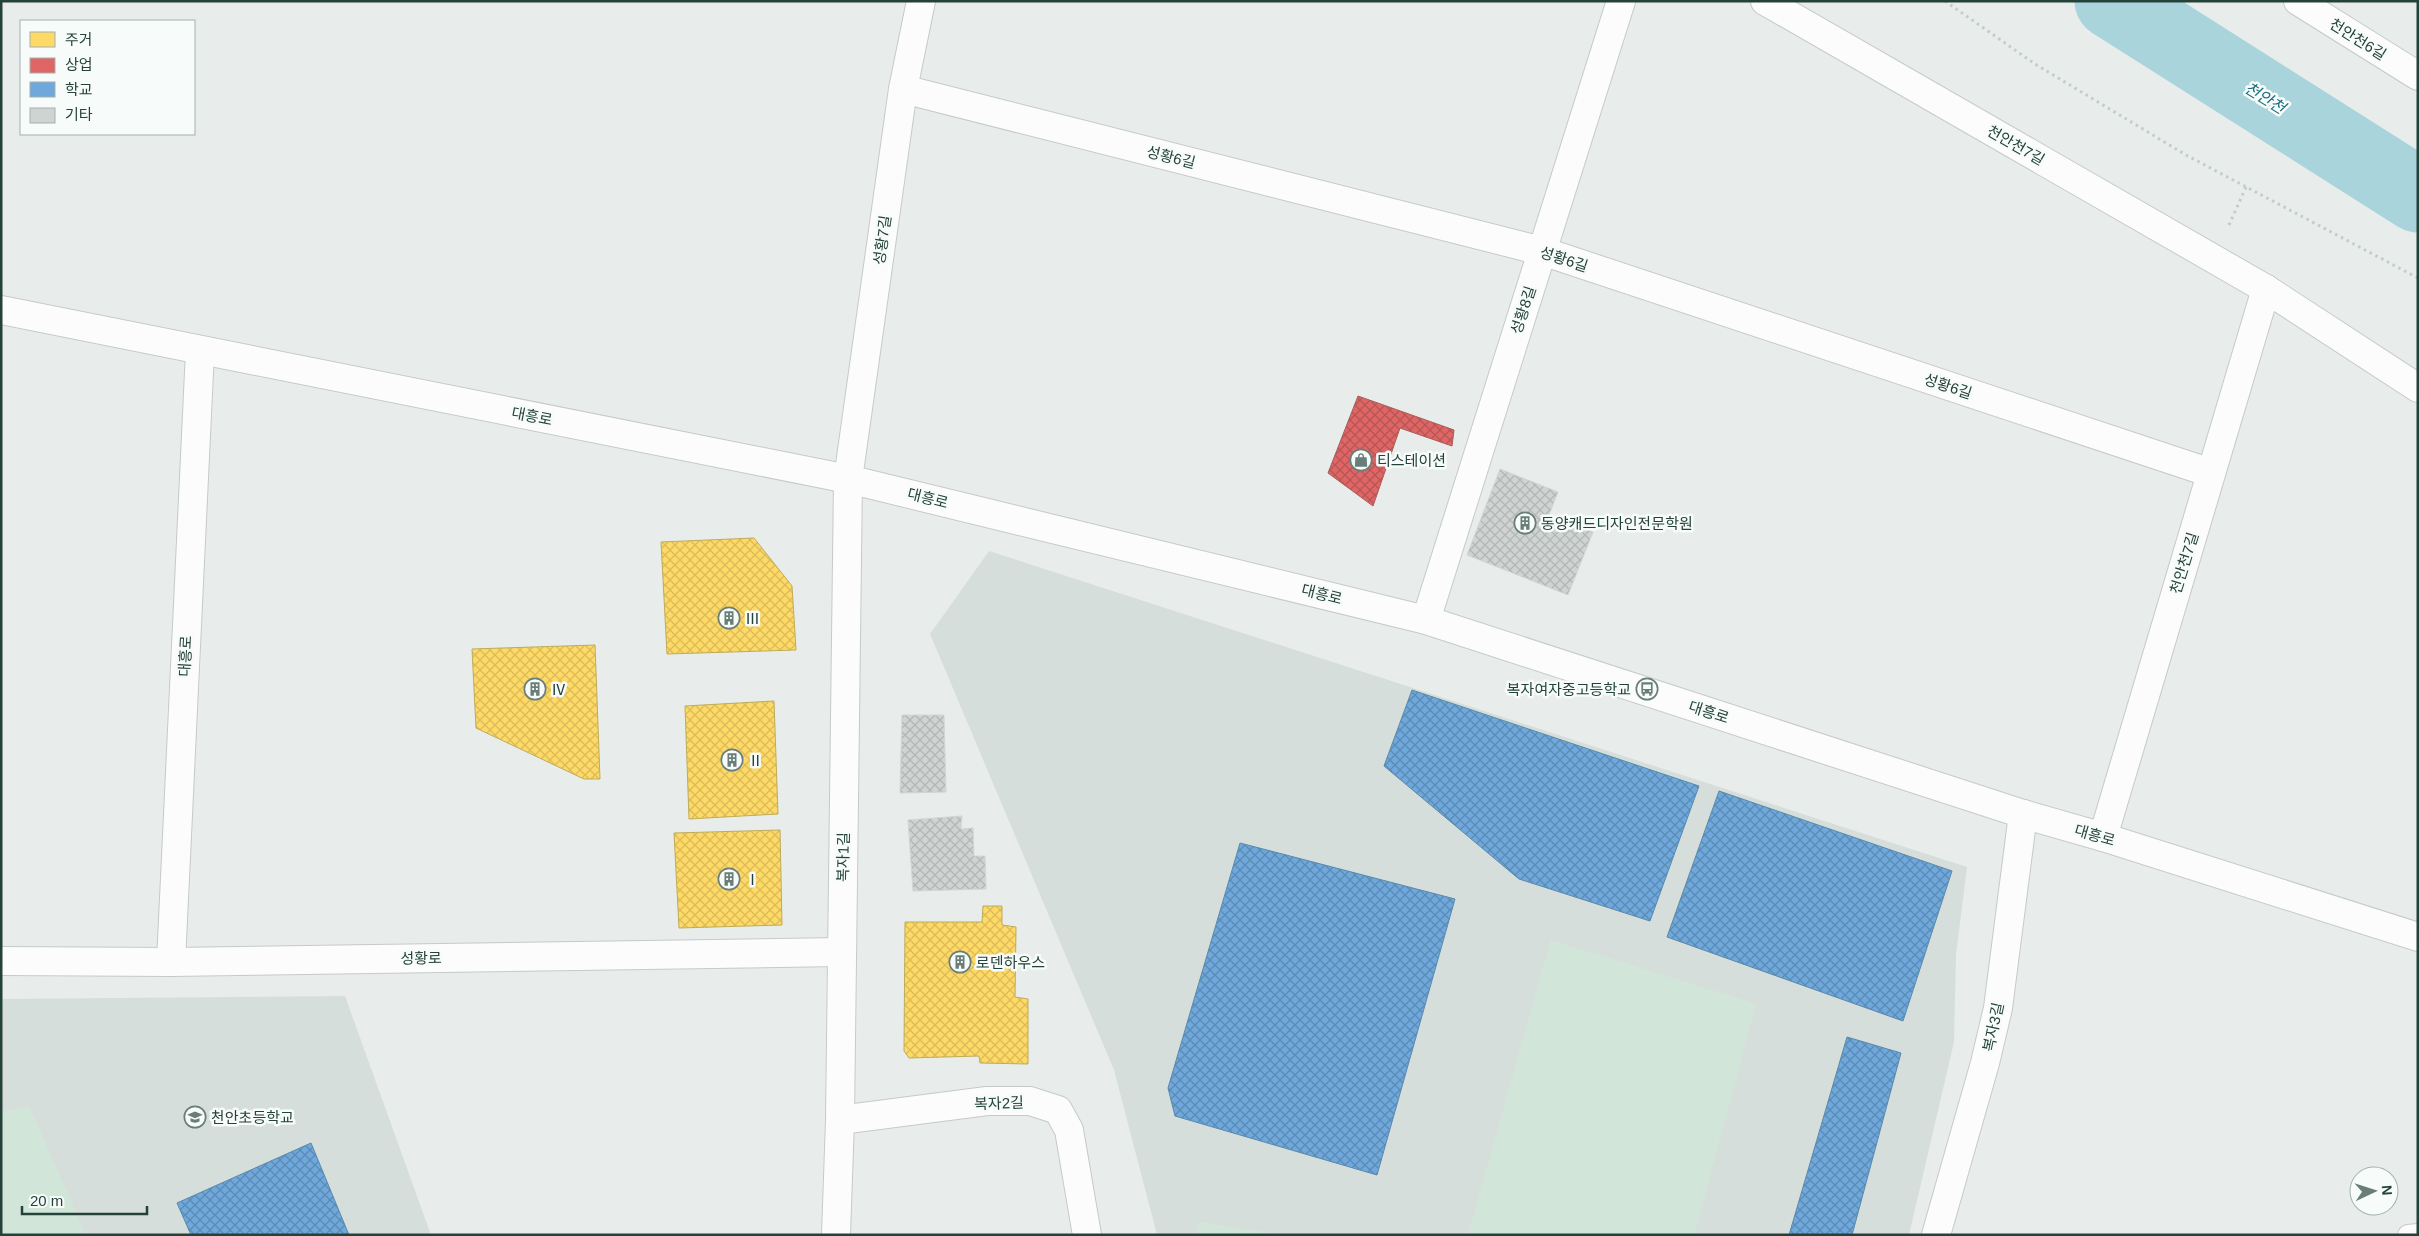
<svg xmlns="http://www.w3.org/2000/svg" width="2419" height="1236" viewBox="0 0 2419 1236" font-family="Helvetica,'Noto Sans KR',sans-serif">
	<defs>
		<pattern id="homes-cross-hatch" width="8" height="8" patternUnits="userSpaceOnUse" patternTransform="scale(1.25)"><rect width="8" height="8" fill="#ffd966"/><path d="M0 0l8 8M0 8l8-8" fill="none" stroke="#dabb59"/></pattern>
		<pattern id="shops-cross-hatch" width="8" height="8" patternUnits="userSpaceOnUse" patternTransform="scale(1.25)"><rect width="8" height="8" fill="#e06666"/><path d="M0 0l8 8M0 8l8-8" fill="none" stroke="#b55655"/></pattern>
		<pattern id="schools-cross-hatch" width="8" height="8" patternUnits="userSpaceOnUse" patternTransform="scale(1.25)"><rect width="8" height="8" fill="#6fa8dc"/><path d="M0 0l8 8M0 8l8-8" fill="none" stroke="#5b8ab3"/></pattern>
		<pattern id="building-cross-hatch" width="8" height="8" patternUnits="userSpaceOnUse" patternTransform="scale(1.25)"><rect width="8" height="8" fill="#cfd4d2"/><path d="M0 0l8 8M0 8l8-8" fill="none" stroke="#b2b7b5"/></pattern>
	</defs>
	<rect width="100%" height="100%" fill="#e8edeb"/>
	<!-- built -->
	<g fill="#d6dedb">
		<polygon points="989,551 1967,867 1956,955 1954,1042 1909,1235 1157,1235 1114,1070 930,634"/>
		<polygon points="345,996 431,1235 1,1235 1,999"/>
	</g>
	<!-- pitch -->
	<g fill="#d1e6d8">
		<polygon points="1551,940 1756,1004 1694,1235 1468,1235"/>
		<polygon points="29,1106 86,1235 1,1235 1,1112"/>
		<polygon points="1198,1222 1285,1235 1198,1235"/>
	</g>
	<!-- homes -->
	<g fill="url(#homes-cross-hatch)" stroke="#bdac59">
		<polygon points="754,538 792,586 796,650 667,654 661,542"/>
		<polygon points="595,645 600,779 584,779 476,728 472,649"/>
		<polygon points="774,701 778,814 689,819 685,706"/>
		<polygon points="780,830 782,925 679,928 674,833"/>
		<polygon points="983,906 1002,906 1002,925 1016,927 1015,997 1028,999 1028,1064 980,1063 979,1056 909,1058 904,1051 905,922 982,922"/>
	</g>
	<!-- shops -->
	<polygon fill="url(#shops-cross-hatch)" stroke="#a85b59" points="1358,396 1454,430 1452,446 1400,428 1373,506 1328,473"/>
	<!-- schools -->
	<g fill="url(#schools-cross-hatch)" stroke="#5889ab">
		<polygon points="1412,690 1699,786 1650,921 1519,879 1384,766"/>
		<polygon points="1719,791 1952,871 1903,1021 1667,937"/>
		<polygon points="1240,843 1455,899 1377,1175 1175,1116 1168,1088"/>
		<polygon points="1847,1037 1901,1053 1852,1235 1789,1235"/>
		<polygon points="311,1143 349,1235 191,1235 177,1203"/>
	</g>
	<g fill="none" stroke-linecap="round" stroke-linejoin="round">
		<!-- river -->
		<polyline stroke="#a9d4db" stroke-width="75" points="2112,1 2418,195"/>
	</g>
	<!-- building -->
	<g fill="url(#building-cross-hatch)" stroke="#d1d6d4">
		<polygon points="1500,469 1558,492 1549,515 1593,532 1568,595 1467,555"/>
		<polygon points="902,715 944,715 946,792 900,793"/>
		<polygon points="962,816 961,829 973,828 974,856 985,856 986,889 913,891 908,820"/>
	</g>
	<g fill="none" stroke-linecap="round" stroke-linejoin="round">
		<!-- service casing -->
		<g stroke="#c5cac8" stroke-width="22">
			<polyline id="service" points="2408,1235 2418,1234"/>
		</g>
		<!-- minor casing -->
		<g stroke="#c5cac8" stroke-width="30">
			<g id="minor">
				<polyline points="1765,1 2266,289 2418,388"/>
				<polyline points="903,89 1542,251 2211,473"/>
				<polyline points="1426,620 1621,1"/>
				<polyline points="2103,837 2266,289"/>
				<polyline points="1,961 171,962 841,952"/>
				<polyline points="171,962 200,351"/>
				<polyline points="840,1120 987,1101 1030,1101 1058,1110 1069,1130 1087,1235"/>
				<polyline points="836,1235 840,1120 848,479 903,89 921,1"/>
				<polyline points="1936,1235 1985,1063 1998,1008 2023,814"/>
			</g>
		</g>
		<!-- tertiary casing -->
		<g stroke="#c5cac8" stroke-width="30">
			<g id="tertiary">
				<polyline points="2298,1 2418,76"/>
				<polyline points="1,310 848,479 1426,620 2023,814 2103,837 2418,937"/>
			</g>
		</g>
		<!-- path -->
		<g stroke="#c3ccca" stroke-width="3" stroke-dasharray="2.5 4" stroke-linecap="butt">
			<polyline points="1945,1 2035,64 2186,155 2418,278"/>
			<polyline points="2229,225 2246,187"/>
		</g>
		<!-- service -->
		<use href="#service" stroke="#fcfcfc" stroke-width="20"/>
		<!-- minor -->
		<use href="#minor" stroke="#fcfcfc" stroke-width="28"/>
		<!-- tertiary -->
		<use href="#tertiary" stroke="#fcfcfc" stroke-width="28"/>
	</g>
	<!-- icons -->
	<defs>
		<g id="shop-ring" transform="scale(1.125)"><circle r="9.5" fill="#f7fbf9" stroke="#697e78" stroke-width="1.5"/><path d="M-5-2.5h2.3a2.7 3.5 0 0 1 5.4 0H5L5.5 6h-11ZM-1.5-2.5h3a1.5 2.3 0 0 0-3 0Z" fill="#697e78"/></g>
		<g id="building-ring" transform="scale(1.125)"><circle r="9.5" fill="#f7fbf9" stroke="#697e78" stroke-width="1.5"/><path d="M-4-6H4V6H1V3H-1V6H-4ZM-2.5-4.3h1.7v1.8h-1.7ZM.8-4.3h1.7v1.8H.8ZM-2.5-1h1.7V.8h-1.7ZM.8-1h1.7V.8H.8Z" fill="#697e78"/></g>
		<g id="bus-ring" transform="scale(1.125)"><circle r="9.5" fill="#f7fbf9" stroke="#697e78" stroke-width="1.5"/><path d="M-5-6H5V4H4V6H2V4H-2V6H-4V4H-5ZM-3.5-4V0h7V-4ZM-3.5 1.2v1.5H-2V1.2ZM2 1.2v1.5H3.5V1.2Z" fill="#697e78"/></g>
		<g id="school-ring" transform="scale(1.125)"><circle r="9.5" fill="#f7fbf9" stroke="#697e78" stroke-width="1.5"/><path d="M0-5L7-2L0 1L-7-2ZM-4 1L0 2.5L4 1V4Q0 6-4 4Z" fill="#697e78"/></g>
	</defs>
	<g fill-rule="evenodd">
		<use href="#shop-ring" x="1361" y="460"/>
		<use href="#building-ring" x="1525" y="523"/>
		<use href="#building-ring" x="729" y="618"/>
		<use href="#building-ring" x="535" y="689"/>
		<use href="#bus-ring" x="1647" y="689"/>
		<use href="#building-ring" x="732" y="760"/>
		<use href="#building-ring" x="729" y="879"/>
		<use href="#building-ring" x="960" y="962"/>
		<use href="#school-ring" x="195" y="1117"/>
	</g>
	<g text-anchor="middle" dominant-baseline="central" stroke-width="5" stroke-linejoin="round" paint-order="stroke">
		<!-- street labels -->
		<g font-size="15" fill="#24423a" stroke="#f7fbf9">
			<text transform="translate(2358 39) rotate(32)">천안천6길</text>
			<text transform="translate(2016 145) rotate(30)">천안천7길</text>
			<text transform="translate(1171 157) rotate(14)">성황6길</text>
			<text transform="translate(882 240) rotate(-82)">성황7길</text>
			<text transform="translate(1564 259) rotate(18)">성황6길</text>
			<text transform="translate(1523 310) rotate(-72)">성황8길</text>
			<text transform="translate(1948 386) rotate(18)">성황6길</text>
			<text transform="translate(532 416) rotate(11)">대흥로</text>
			<text transform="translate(928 498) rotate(14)">대흥로</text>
			<text transform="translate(2184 563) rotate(-73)">천안천7길</text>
			<text transform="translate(1322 594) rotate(14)">대흥로</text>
			<text transform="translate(185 656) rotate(-87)">대흥로</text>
			<text transform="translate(1709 712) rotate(18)">대흥로</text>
			<text transform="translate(2095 835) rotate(16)">대흥로</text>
			<text transform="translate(843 857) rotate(-89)">복자1길</text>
			<text transform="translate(421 958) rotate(-1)">성황로</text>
			<text transform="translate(1993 1027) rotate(-78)">복자3길</text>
			<text transform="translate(999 1103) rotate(-2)">복자2길</text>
		</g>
		<!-- poi labels -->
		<g font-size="15" fill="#24423a" stroke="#f7fbf9" text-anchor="start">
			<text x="1377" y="460">티스테이션</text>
			<text x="1541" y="523">동양캐드디자인전문학원</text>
			<text x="745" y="618">Ⅲ</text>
			<text x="551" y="689">Ⅳ</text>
			<text x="1631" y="689" text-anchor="end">복자여자중고등학교</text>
			<text x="748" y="760">Ⅱ</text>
			<text x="745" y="879">Ⅰ</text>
			<text x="976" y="962">로덴하우스</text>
			<text x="211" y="1117">천안초등학교</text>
		</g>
		<!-- water labels -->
		<g font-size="16" font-style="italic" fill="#1c6f80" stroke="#f7fbf9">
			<text transform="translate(2265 98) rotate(32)">천안천</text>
		</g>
	</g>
	<!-- border -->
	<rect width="2419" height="1236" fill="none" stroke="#24423a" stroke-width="5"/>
	<!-- legend -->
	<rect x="20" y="20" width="175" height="115" fill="#f7fbf9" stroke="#a3b1ad"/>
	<rect x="30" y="32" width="25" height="15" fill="#ffd966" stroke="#a3b1ad"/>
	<text x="65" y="45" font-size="15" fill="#24423a">주거</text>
	<rect x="30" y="58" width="25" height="15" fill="#e06666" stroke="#a3b1ad"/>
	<text x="65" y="70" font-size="15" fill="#24423a">상업</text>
	<rect x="30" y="82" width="25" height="15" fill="#6fa8dc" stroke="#a3b1ad"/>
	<text x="65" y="95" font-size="15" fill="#24423a">학교</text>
	<rect x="30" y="108" width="25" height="15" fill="#cfd4d2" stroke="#a3b1ad"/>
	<text x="65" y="120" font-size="15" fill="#24423a">기타</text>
	<!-- north arrow -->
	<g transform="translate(2374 1191) rotate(86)"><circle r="24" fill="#f7fbf9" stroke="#a3b1ad"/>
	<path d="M0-4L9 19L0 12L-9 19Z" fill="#697e78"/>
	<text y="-8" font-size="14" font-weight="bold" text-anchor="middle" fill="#24423a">N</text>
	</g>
	<!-- scale -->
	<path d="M22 1206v8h125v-8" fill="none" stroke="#24423a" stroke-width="2.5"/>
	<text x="30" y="1206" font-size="15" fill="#24423a" stroke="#f7fbf9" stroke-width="4" paint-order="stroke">20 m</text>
</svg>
